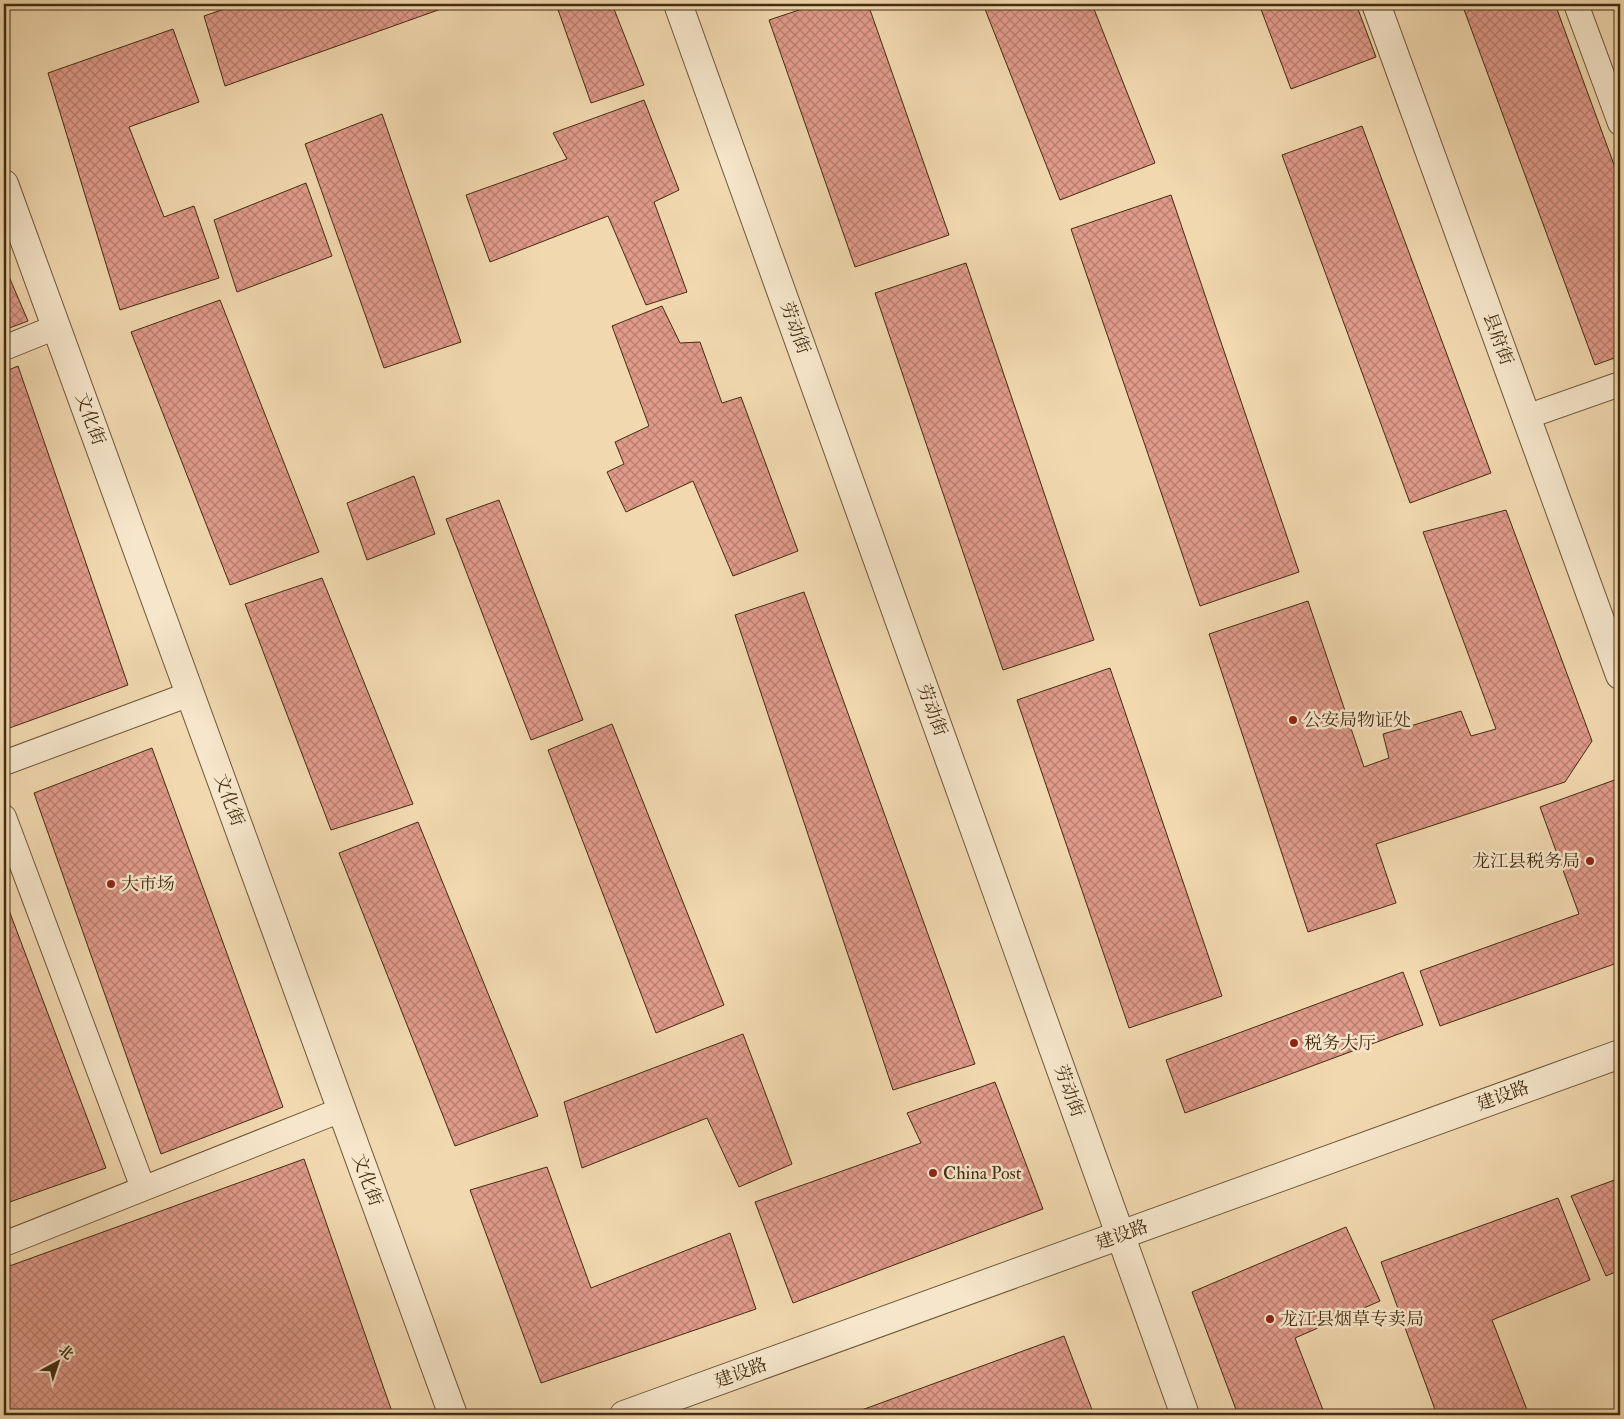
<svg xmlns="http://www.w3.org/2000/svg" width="1624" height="1419" viewBox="0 0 1624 1419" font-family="'IM FELL Double Pica','Noto Serif SC',serif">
	<defs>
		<pattern id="building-cross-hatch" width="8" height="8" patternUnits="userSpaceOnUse" patternTransform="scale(1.25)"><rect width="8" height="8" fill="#e09a8a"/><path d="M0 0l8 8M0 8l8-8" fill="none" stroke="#b77e6f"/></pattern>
	</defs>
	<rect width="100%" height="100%" fill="#f1d8af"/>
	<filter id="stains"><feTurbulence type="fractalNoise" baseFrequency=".004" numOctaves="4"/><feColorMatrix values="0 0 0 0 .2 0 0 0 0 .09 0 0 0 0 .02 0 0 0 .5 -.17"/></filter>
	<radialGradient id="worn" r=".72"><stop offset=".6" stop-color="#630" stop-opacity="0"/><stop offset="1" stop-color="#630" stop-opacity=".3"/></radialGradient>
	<!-- building -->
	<g fill="url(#building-cross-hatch)" stroke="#432e10">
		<polygon points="239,4 455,4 225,86 204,16"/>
		<polygon points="556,4 612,4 644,85 591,103"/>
		<polygon points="817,4 868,4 949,235 855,267 769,20"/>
		<polygon points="983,4 1092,4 1155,163 1060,200"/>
		<polygon points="1259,4 1356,4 1376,57 1291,89"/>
		<polygon points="1462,4 1555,4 1620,181 1620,356 1595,365"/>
		<polygon points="173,29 199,102 129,127 164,217 194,206 219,278 120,310 48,73"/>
		<polygon points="644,100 679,190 654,202 687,292 646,305 608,216 490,262 466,195 567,159 553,133"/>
		<polygon points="382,114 461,342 384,368 305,144"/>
		<polygon points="1362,126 1491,473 1410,503 1282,155"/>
		<polygon points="306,183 332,256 237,292 214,220"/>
		<polygon points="1171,195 1299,572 1200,606 1071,229"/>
		<polygon points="966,263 1094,640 1003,670 875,293"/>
		<polygon points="4,265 28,321 4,330"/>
		<polygon points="220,300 319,552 230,585 131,332"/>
		<polygon points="662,306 680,343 700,342 722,403 741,397 798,551 733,576 693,481 626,512 607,472 624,464 615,442 649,426 612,326"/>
		<polygon points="18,366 128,685 4,730 4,372"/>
		<polygon points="1620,408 1620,424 1615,410"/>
		<polygon points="414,476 435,534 367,560 347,503"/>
		<polygon points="499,500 583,720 531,740 446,519"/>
		<polygon points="1506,510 1592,741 1565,782 1376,844 1396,903 1308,932 1209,634 1308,601 1364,767 1389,758 1383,734 1461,711 1471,736 1496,729 1423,532"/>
		<polygon points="322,578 413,804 331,830 245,604"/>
		<polygon points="804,592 975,1064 893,1090 735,615"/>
		<polygon points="1110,668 1222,996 1129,1028 1017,700"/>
		<polygon points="612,724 724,1005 656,1033 548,750"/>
		<polygon points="152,748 283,1107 161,1154 34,793"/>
		<polygon points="1620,778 1620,962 1440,1026 1420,971 1579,914 1540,807"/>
		<polygon points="418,822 538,1116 455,1146 339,853"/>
		<polygon points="4,897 106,1168 4,1204"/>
		<polygon points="1403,972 1423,1025 1185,1113 1166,1060"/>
		<polygon points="743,1034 792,1164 739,1187 707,1118 582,1168 564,1102"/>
		<polygon points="995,1082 1043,1209 793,1303 755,1202 921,1143 907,1113"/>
		<polygon points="304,1159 391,1409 374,1415 4,1415 4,1268"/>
		<polygon points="547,1167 591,1288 730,1233 756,1309 541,1383 470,1190"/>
		<polygon points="1620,1178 1620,1270 1606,1276 1571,1196"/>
		<polygon points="1558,1198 1590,1280 1492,1320 1529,1415 1437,1415 1381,1262"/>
		<polygon points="1346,1227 1380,1301 1295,1338 1325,1415 1238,1415 1192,1292"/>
		<polygon points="1064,1336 1094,1415 848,1415"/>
	</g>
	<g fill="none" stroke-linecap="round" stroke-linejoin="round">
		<!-- minor casing -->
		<g stroke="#6e5838" stroke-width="26">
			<g id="minor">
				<polyline points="1576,4 1620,123"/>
				<polyline points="4,348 56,327"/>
				<polyline points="1526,417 1620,384"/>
				<polyline points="4,763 190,694"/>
				<polyline points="4,817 143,1188"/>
				<polyline points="4,1244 341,1110"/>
			</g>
		</g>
		<!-- tertiary casing -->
		<g stroke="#6e5838" stroke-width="30">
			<g id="tertiary">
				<polyline points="678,4 1185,1415"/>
				<polyline points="1376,4 1620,675"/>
				<polyline points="4,184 453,1415"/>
				<polyline points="624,1415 1620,1054"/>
			</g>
		</g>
		<!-- minor -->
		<use href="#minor" stroke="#f6e6cb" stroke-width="24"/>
		<!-- tertiary -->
		<use href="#tertiary" stroke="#f6e6cb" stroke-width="28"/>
	</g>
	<!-- markers -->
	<g fill="#8f2418" stroke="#f6e6cb" stroke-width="2">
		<circle cx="1293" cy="720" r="5"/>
		<circle cx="1590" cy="861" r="5"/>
		<circle cx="111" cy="884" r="5"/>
		<circle cx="1294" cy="1043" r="5"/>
		<circle cx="933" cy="1173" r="5"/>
		<circle cx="1270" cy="1319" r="5"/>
	</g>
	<g text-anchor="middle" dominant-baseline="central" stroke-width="5" stroke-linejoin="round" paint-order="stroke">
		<!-- street labels -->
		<g font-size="18" fill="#432e10" stroke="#f6e6cb">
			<text transform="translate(795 328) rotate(70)">劳动街</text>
			<text transform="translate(1498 339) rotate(70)">县府街</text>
			<text transform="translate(90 419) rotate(70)">文化街</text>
			<text transform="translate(932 710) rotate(70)">劳动街</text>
			<text transform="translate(229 800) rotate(70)">文化街</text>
			<text transform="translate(1069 1091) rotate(70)">劳动街</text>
			<text transform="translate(1503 1096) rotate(-20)">建设路</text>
			<text transform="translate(367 1180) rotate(70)">文化街</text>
			<text transform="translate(1122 1235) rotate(-20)">建设路</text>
			<text transform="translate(741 1373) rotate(-20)">建设路</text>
		</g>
		<!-- poi labels -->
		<g font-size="18" fill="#432e10" stroke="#f6e6cb" text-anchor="start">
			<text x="1303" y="720">公安局物证处</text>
			<text x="1580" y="861" text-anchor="end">龙江县税务局</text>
			<text x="121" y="884">大市场</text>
			<text x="1304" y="1043">税务大厅</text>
			<text x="943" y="1173">China Post</text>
			<text x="1280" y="1319">龙江县烟草专卖局</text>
		</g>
	</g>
	<!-- margin -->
	<rect width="1624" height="1419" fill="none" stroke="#f1d8af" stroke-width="20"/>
	<rect x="5" y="5" width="1614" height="1409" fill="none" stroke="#432e10" stroke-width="2.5"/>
	<rect x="10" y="10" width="1604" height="1399" fill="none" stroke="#432e10"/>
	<!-- north arrow -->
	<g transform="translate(58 1362) rotate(40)" stroke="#f6e6cb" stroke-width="4" paint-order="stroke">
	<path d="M0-4L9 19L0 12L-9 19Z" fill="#432e10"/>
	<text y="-8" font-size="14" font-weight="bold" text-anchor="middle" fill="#432e10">北</text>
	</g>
	<rect width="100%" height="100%" filter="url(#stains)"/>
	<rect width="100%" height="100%" fill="url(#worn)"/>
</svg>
